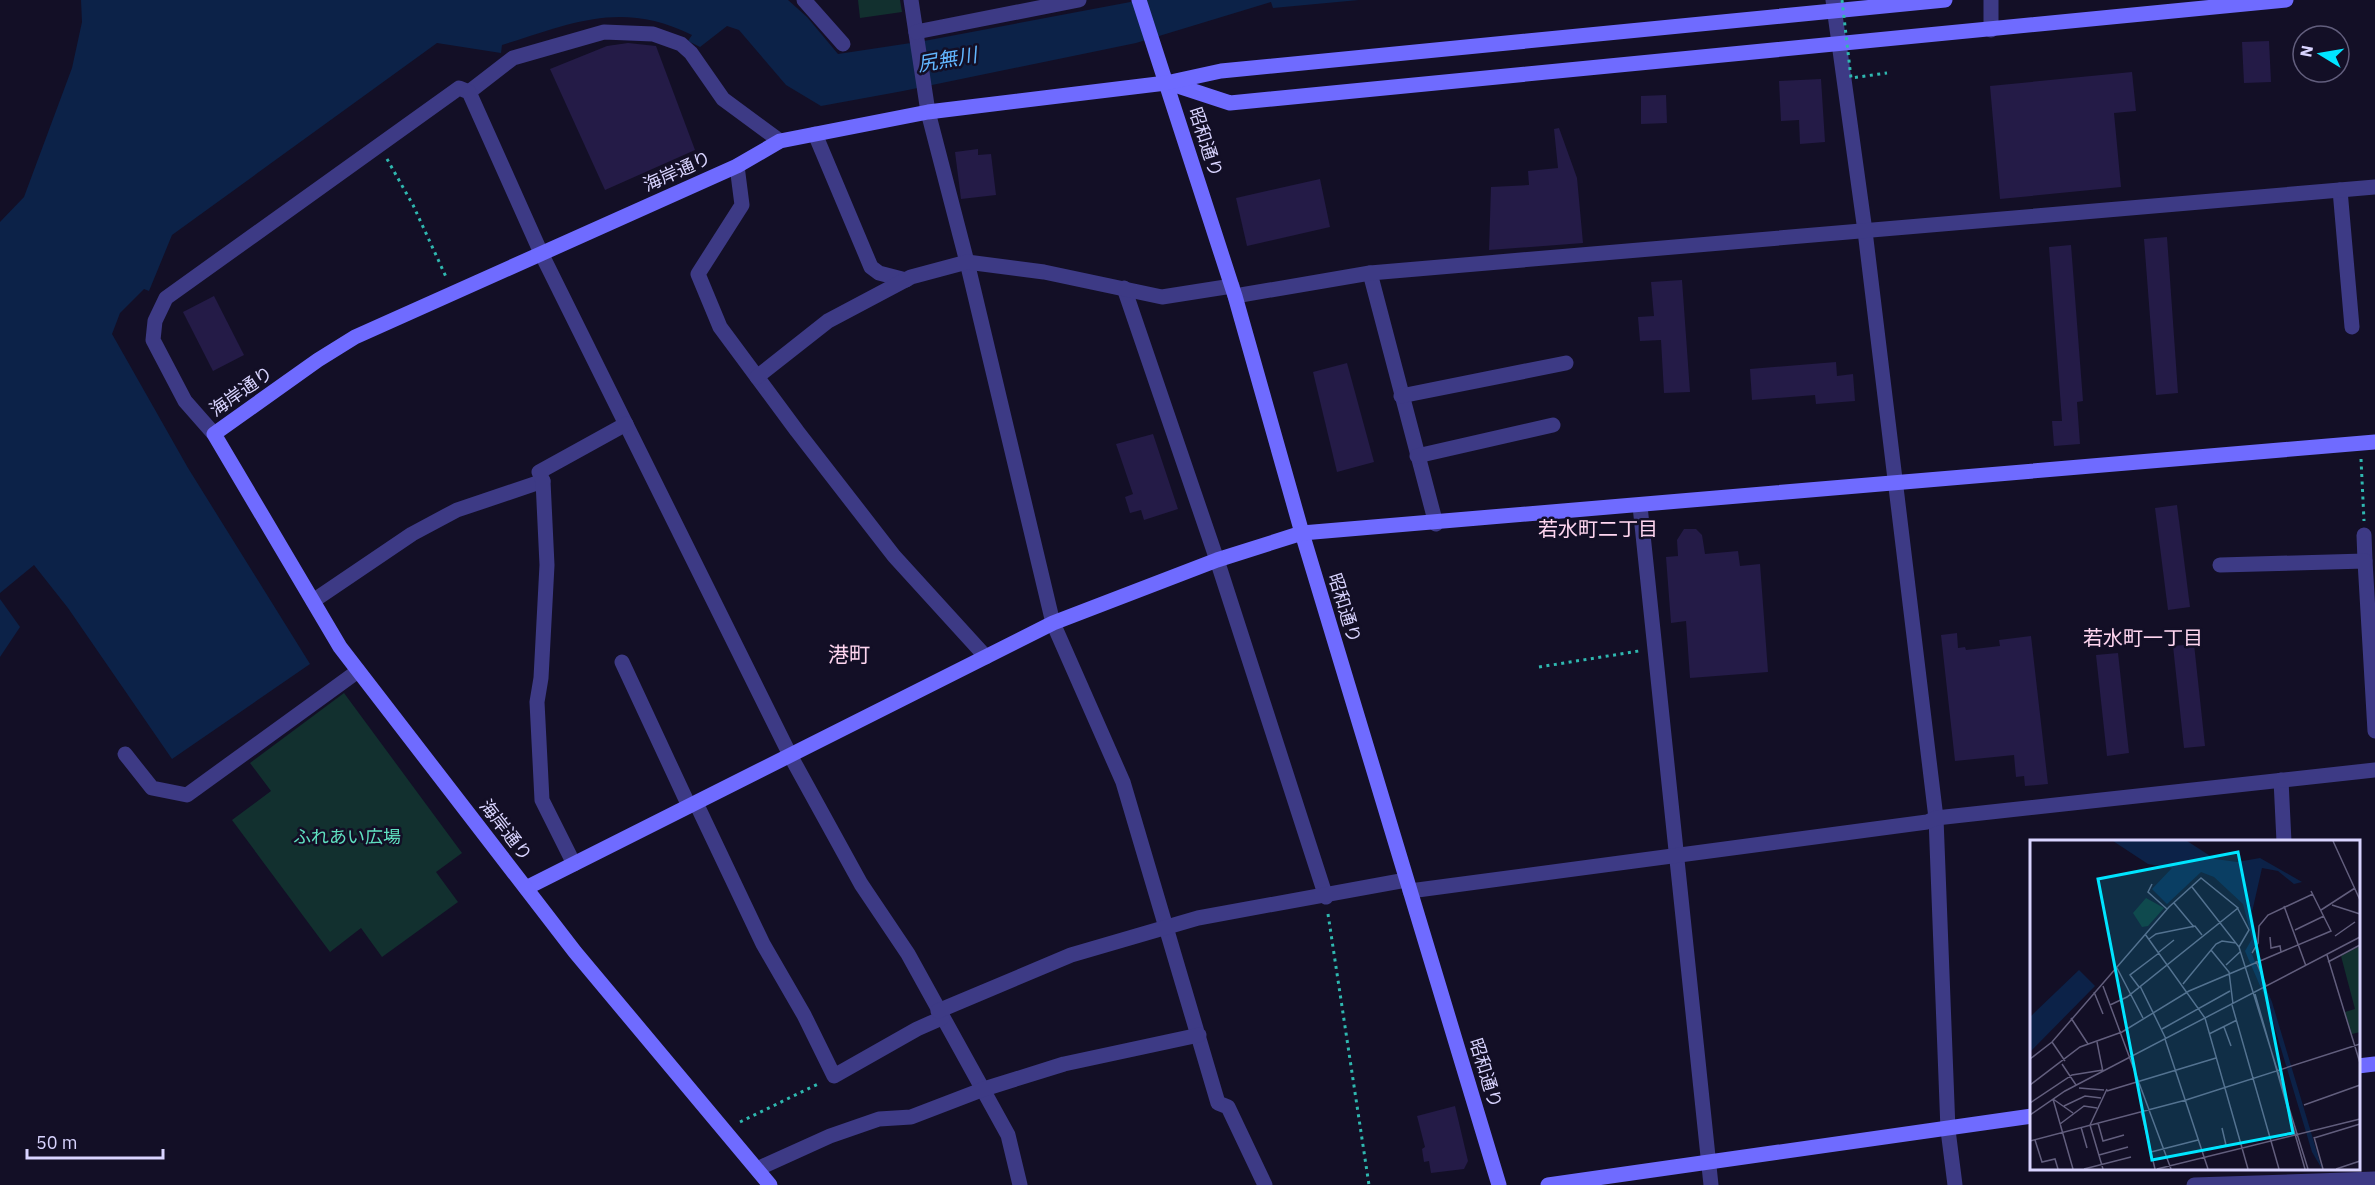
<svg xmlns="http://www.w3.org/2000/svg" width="2375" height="1185" viewBox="0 0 2375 1185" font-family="'IBM Plex Sans','Noto Sans JP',sans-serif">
	<rect width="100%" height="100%" fill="#130f26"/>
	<!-- green -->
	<g fill="#12302f">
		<polygon points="858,0 900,0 902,12 860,18"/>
		<polygon points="344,693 462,853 436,872 458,902 382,957 361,928 330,952 232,820 271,791 250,763"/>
	</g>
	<!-- water -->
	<g fill="#0c2248">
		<path d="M81,0H788L807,17L838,54L924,41L1141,0H1359L1273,8L1271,2L1136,43L903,91L821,106L786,85L739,30L727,26L700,47L688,41L692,35C621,0 573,23 502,45L501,53L437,43L172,235L149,291L144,289L120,313L112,334L188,468L310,664L172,759L68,608L34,565L0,593V222L24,197L72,68L82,22Z"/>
		<polygon points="0,599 20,627 0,657"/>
	</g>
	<!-- building -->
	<g fill="#241b47">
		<polygon points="2269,41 2271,82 2244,83 2242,42"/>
		<polygon points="628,43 656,46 695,150 605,190 550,69 607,46"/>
		<polygon points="2132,72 2136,111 2114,113 2121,187 2000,199 1990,86"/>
		<polygon points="1821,79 1825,142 1800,144 1799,120 1781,121 1779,81"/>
		<polygon points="1666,95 1667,123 1641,124 1641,96"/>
		<polygon points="1559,128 1577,178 1583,243 1489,250 1491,187 1529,185 1528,171 1558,168 1554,129"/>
		<polygon points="978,149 978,155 991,154 996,195 961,199 955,152"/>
		<polygon points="1320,179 1330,227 1247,246 1236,198"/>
		<polygon points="2167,237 2178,393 2156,395 2144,239"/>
		<polygon points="2071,245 2083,401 2077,402 2080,444 2054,446 2052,421 2062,421 2049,247"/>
		<polygon points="1682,280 1690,392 1664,393 1661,340 1640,341 1638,317 1654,316 1651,282"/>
		<polygon points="214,296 244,355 213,371 183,312"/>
		<polygon points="1836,362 1837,376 1853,374 1855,401 1816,404 1815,395 1752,400 1750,369"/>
		<polygon points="1347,363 1374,462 1337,472 1313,372"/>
		<polygon points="1153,434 1178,509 1144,520 1141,510 1130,513 1125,497 1133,494 1116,444"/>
		<polygon points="2177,505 2190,607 2168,610 2155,508"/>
		<polygon points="1684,529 1696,529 1702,535 1705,554 1738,551 1740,566 1760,564 1768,672 1690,678 1686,621 1671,623 1666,557 1678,556 1677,540"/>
		<polygon points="1957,633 1958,648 1965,647 1966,650 2000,646 1999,640 2031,636 2048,784 2025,786 2024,776 2016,777 2014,755 1955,761 1941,635"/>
		<polygon points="2194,644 2205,746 2184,748 2173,646"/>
		<polygon points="2118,653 2129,753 2107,756 2096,655"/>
		<polygon points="1455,1106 1468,1161 1464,1169 1431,1173 1429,1161 1424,1162 1422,1149 1425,1147 1417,1116"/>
	</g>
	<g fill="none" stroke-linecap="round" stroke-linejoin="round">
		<!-- path -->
		<g stroke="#2fb8b0" stroke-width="3" stroke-dasharray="3 4.5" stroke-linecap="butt">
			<polyline points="387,159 413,205 447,279"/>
			<polyline points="2361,459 2364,521"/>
			<polyline points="1539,667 1639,651"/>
			<polyline points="1328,914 1369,1185"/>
			<polyline points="740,1122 820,1083"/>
		</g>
		<!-- street -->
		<g stroke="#3d3a85" stroke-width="15">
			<polyline points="804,0 843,44"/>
			<polyline points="911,0 928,112 967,262 1053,623 1123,782 1218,1103 1228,1107 1265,1185"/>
			<polyline points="1833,0 1865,231 1936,818 1948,1130 1955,1185"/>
			<polyline points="1991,0 1991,30"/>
			<polyline points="916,32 1079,0"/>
			<polyline points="469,92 513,58 604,32 653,34 681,44 691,53 723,99 780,141"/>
			<polyline points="815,134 871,267 879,273 906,280"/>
			<polyline points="737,166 742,205 698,274 720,327 797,431 894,556 986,657"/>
			<polyline points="2340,190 2352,327"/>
			<polyline points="1370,273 1436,524"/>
			<polyline points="1124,288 1217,560 1326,897"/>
			<polyline points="1235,296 1370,273 2375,187"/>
			<polyline points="757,377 828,321 911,277 967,262 1044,272 1162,297 1232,286"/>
			<polyline points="1401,396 1566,363"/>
			<polyline points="214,434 185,401 153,340 155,321 166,298 459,88 469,92 541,253 790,755 861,884 908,954 1008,1135 1020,1185"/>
			<polyline points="1417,456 1553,425"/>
			<polyline points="1640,506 1711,1185"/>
			<polyline points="2364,535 2365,561"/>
			<polyline points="2220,565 2365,561 2375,731"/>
			<polyline points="313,601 412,534 457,510 543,481"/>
			<polyline points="622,662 689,806"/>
			<polyline points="125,754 152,788 187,795 358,671"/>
			<polyline points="2281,780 2284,842"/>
			<polyline points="696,803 763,944 804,1015 834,1076 917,1029 942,1018"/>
			<polyline points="574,864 542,800 537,702 541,678 547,565 543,481 539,472 626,424"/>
			<polyline points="1410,891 1927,822 1936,818 2375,770"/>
			<polyline points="938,1011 1071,955 1198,918 1406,880"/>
			<polyline points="757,1169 830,1136 879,1119 911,1117 984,1089 1064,1064 1199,1035"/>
			<polyline points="2194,1185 2375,1179"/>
		</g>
		<!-- secondary -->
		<g stroke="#6f6bff" stroke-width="15">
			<polyline points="1139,0 1235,296 1302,533 1499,1185"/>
			<polyline points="1169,83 1230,103 2286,0"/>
			<polyline points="526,888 1053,623 1217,560 1302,533 2375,442"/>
			<polyline points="2358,1066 2375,1064"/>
			<polyline points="770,1185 575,952 340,647 214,434 318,360 355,337 737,166 780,141 928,112 1166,83 1221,71 1945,0"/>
			<polyline points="1548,1185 2032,1116"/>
		</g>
		<!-- path-bridge -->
		<polyline stroke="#2fb8b0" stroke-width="3" stroke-dasharray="3 4.5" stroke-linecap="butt" points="1842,0 1851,78 1887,73"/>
	</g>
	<g text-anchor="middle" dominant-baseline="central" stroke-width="5" stroke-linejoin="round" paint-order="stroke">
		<!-- street labels -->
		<g font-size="18" fill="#d9d4ff" stroke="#130f26">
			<text transform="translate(1206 142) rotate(72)">昭和通り</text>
			<text transform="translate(677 171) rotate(-24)">海岸通り</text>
			<text transform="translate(241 391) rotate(-35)">海岸通り</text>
			<text transform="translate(1345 608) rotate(73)">昭和通り</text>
			<text transform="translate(506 830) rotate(52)">海岸通り</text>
			<text transform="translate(1486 1073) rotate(73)">昭和通り</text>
		</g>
		<!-- park labels -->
		<g font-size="18" fill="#5fe0c0" stroke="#130f26">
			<text x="347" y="836">ふれあい広場</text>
		</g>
		<!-- water labels -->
		<g font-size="20" font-style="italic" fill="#62b6ff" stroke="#130f26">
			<text transform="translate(947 59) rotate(-10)">尻無川</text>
		</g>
		<!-- neighbourhood labels -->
		<g font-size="20" fill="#ffd6f0" stroke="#130f26">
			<text x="1598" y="528">若水町二丁目</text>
			<text x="2143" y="637">若水町一丁目</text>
		</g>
		<!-- quarter labels -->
		<g font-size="21" fill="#ffd6f0" stroke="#130f26">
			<text x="849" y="654">港町</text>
		</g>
	</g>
	<!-- overview -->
	<g transform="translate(2030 840)">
		<rect width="330" height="330" fill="#130f26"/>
		<path d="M116,58L134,68L118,86L112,87L103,73ZM330,106V192L322,194L315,172L325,169L311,116Z" fill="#12302f"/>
		<path d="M83,1H157L185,19L207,22L230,18L272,42L264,44L248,31L232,28L222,72L227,102L221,112L242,162L292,329L282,312L237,162L215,111L222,99L213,64L184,37L171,32L137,64L122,49L142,28L118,24ZM49,130L65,146L0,212V177Z" fill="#0c2248"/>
		<path fill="none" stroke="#625e7d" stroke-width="1.5" d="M303,1L330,60M122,44L118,52L137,69M162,47L209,107L278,329M144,63L164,87M302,65L330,74M254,66L276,126M208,69L219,90L209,107M291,70L325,48M265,90L294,76M115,94L175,178L218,329M305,96L325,82M240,97L241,108L250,106L251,112M119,99L126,94L165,86L172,95M181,110L199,132L203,164M129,112L144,100M222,113L228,103L229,86L238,75L283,54M297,115L330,223M226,121L236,146M298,122L330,105M196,125L211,111M87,128L113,178M153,144L186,104L192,101L206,103M73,146L141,329M110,146L136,199M109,147L100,135L129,113M64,152L73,174M225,154L275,329M202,165L249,329M41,178L58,204M194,187L201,206M132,189L200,151M92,192L159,151L301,91L281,51M179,194L207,180M135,199L178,329M22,202L35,221M67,202L73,232M0,219L22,202L139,67L171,38L208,68L97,157L80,165M32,224L46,245M0,245L50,207L92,192M49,248L74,250M77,251L186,218M23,259L43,329M23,259L43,273M0,263L42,235L73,230M274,265L330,245M34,266L55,256L71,258M111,271L125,329M0,275L35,251L330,97M68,283L73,301L94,295M30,284L54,266L67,268M51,287L57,308M284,297L293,329M284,298L330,284M5,300L12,322L25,319L28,329M0,301L156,260L330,204M172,311L196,305L192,288M121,312L168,300M69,315L98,307M54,329L101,317M73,329L60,285L77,249M127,329L330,279M306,329L330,321"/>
		<path fill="#00e5ff" fill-opacity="0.15" stroke="#00e5ff" stroke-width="3" d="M208,12L263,293L122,320L68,39Z"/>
		<rect width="330" height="330" fill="none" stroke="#d9d4ff" stroke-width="3"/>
	</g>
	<!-- north arrow -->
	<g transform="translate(2321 54) rotate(281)"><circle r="28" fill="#130f26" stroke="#625e7d" stroke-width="1.5"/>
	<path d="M0-4.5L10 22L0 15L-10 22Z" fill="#00e5ff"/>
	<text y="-9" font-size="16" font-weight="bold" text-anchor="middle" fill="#d9d4ff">N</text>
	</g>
	<!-- scale -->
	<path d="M27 1149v9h136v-9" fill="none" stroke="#d9d4ff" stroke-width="3"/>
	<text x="36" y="1149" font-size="18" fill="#d9d4ff" stroke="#130f26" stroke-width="4.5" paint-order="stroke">50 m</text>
</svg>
